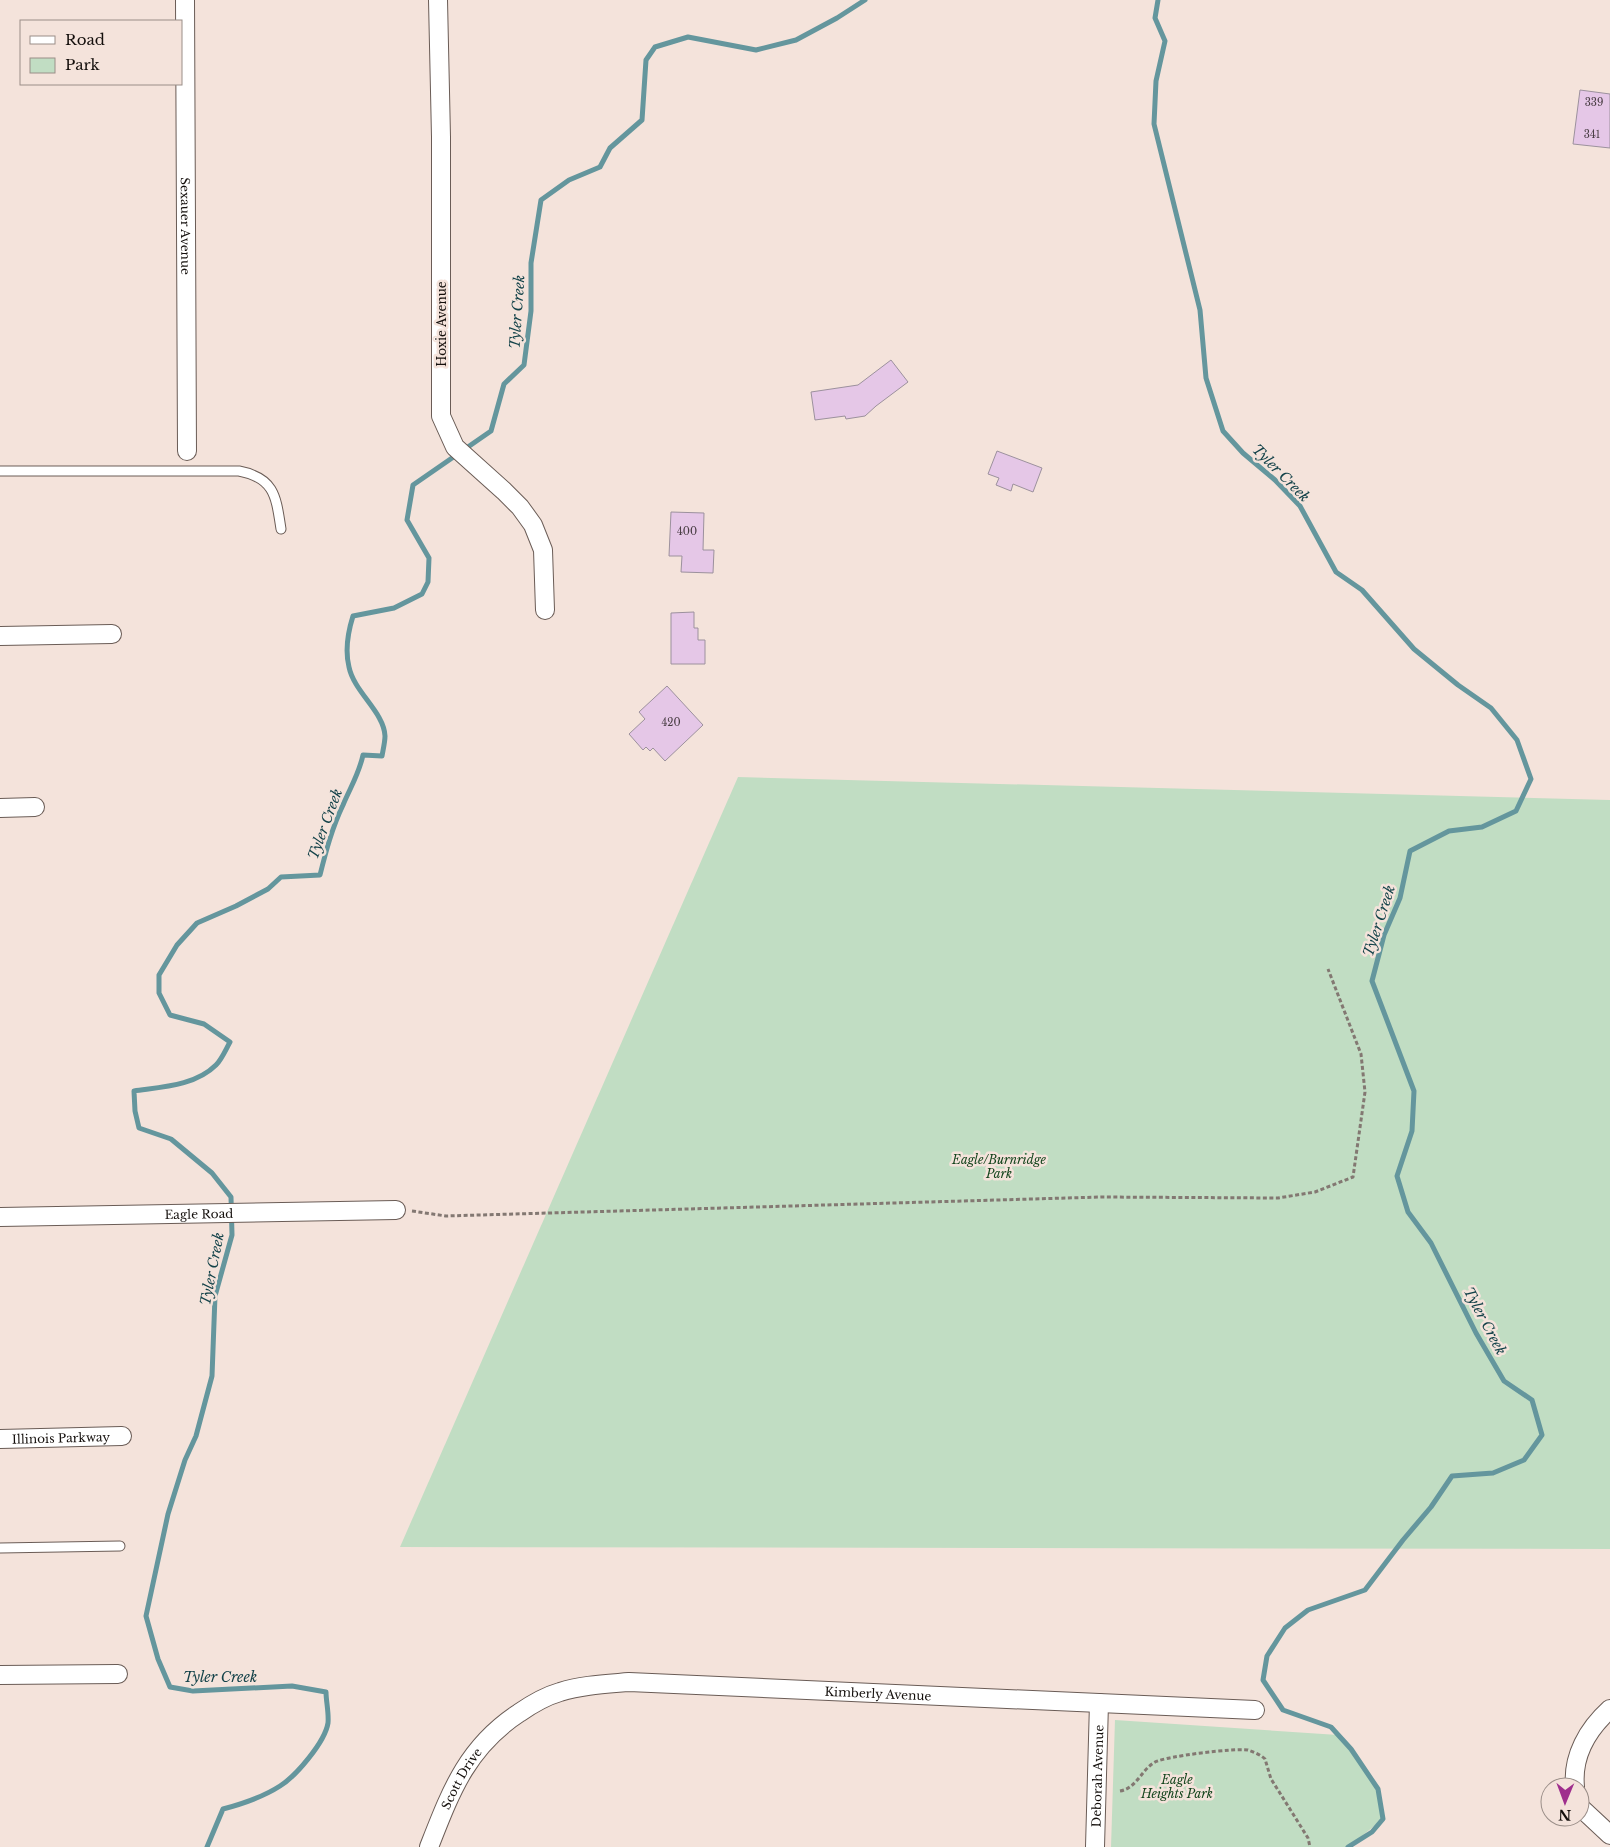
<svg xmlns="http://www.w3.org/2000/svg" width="1610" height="1847" viewBox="0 0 1610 1847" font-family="'Libre Baskerville',serif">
	<rect width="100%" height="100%" fill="#f4e3db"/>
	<!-- green -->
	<g fill="#c1ddc3">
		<polygon points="738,777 1610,800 1610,1549 400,1547"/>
		<polygon points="1115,1720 1338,1735 1378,1789 1383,1819 1348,1847 1111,1847"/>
	</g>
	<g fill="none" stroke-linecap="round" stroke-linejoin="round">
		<!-- stream -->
		<g stroke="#64969d" stroke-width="5">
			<polyline points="1158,0 1155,18 1165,41 1156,81 1154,124 1200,310 1206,378 1223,431 1243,453 1275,480 1300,506 1336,572 1362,590 1414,649 1458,685 1491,708 1517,740 1531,779 1516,811 1482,827 1449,831 1410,851 1400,898 1384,935 1372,981 1414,1091 1412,1131 1397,1176 1408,1212 1431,1243 1476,1333 1504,1381 1532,1400 1542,1435 1524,1460 1493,1473 1452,1476 1431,1507 1403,1540 1365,1590 1308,1610 1285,1628 1267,1656 1263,1680 1283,1710 1331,1727 1351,1749 1378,1789 1383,1819 1372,1832 1348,1847"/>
			<path d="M207,1847L223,1809C242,1804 263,1797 280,1786C296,1776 325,1742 328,1723C329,1713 326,1701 326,1692L292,1686L193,1691L170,1687L158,1659L146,1616L168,1514L185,1460L196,1436L212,1376L215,1296L232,1235L231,1197L212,1173L171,1139L139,1128L135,1111L134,1091C161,1087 195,1086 216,1065C222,1059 226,1049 230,1042L204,1024L170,1015L159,993V975L177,945L197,923L236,906L268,889L281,877L320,875C326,851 332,828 343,805C350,788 359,774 363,755L382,756C383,750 385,742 385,736C384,712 354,692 349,667C345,651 348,632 353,616L394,608L422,594L428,582L429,558L407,520L413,485L491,431L504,384L524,365L531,311V263L541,200L569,180L600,167L610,148L642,120L646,60L655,47L688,37L756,50L796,40L837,18L865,0"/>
		</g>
	</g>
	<!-- building -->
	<g fill="#e5c7e7" stroke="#9c919d">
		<polygon points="1580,90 1610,94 1610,148 1573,144"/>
		<polygon points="891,360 908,382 876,406 865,416 846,419 845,416 815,420 811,392 858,385"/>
		<polygon points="997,451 1042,468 1033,492 1013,484 1011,491 996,485 999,478 988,474"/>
		<polygon points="671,512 704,513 703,550 714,550 713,573 681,572 682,556 669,556"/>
		<polygon points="694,612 694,628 698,628 698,640 705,640 705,664 671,664 671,613"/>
		<polygon points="667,686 703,725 665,761 653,748 650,751 646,747 643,750 629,734 645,719 639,712"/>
	</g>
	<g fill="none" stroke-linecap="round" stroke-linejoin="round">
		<!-- lane casing -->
		<g stroke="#6a5c56" stroke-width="11">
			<g id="lane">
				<path d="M0,471H239C275,478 276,497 281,529"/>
				<polyline points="0,1548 120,1546"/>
			</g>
		</g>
		<!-- street casing -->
		<g stroke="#6a5c56" stroke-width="20">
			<g id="street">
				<path id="s1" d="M185,0L187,451"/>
				<polyline points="438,0 441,137 441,416 455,447 504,491 520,507 533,525 543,550 545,610"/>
				<polyline points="0,636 112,634"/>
				<polyline points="0,808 35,807"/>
				<path id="s2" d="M0,1217L396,1210"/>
				<path id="s3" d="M0,1439L122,1436"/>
				<polyline points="0,1675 118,1674"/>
				<path d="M1575,1787C1572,1756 1588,1729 1610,1709"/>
				<polyline points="1580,1807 1610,1835"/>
				<path id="s4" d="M429,1847C451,1791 467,1747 519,1713C532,1704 546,1696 560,1692C582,1685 606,1684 629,1682L1255,1710"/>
				<path id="s5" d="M1095,1847L1099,1703"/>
			</g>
		</g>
		<!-- path -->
		<g stroke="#837872" stroke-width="3" stroke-dasharray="4 2.5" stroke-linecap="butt">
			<polyline points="412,1211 446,1216 1101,1197 1278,1198 1315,1192 1353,1177 1365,1092 1361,1054 1328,969"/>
			<path d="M1120,1791C1137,1788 1141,1770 1155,1762C1168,1756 1233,1748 1248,1750C1254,1752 1261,1755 1265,1759L1271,1779L1278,1790L1308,1838L1310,1847"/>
		</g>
		<!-- lane -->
		<use href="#lane" stroke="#fff" stroke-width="9"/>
		<!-- street -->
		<use href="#street" stroke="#fff" stroke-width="18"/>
	</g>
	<g text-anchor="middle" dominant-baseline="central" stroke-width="5" stroke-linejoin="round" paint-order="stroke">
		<!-- number labels -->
		<g font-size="10" fill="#483d43">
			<text x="1594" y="102">339</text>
			<text x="1592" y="134">341</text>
			<text x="687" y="531">400</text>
			<text x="671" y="722">420</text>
		</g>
		<!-- street labels -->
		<g font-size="12" fill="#140f0c" stroke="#f4e3db">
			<text stroke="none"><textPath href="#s1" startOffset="226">Sexauer Avenue</textPath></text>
			<text transform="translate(441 324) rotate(-90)">Hoxie Avenue</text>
			<text stroke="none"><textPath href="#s2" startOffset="199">Eagle Road</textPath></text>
			<text stroke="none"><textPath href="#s3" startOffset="61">Illinois Parkway</textPath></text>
			<text stroke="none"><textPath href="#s4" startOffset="530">Kimberly Avenue</textPath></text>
			<text stroke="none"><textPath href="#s5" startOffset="71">Deborah Avenue</textPath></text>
			<text stroke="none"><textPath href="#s4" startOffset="76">Scott Drive</textPath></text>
		</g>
		<!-- park labels -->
		<g font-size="12" font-style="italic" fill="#13441c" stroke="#f4e3db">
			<text x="999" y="1159">Eagle/Burnridge<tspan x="999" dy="14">Park</tspan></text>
			<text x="1177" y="1779">Eagle<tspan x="1177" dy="14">Heights Park</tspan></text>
		</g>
		<!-- water labels -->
		<g font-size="14" font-style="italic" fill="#134249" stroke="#f4e3db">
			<text transform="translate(517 312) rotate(-86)">Tyler Creek</text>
			<text transform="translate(1281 473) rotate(45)">Tyler Creek</text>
			<text transform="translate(325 824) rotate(-70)">Tyler Creek</text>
			<text transform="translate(1379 921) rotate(-72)">Tyler Creek</text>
			<text transform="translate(212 1269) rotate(-79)">Tyler Creek</text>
			<text transform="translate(1485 1321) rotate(62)">Tyler Creek</text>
			<text x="220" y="1677">Tyler Creek</text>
		</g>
	</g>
	<!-- legend -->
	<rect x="20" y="20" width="162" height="65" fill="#f4e3db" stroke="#9a8e88"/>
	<rect x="30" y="36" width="25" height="8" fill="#ffffff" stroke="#9a8e88"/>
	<text x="65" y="45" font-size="15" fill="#140f0c">Road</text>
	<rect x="30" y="58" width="25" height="15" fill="#c1ddc3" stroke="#9a8e88"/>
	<text x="65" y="70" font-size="15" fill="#140f0c">Park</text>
	<!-- north arrow -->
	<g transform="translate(1565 1802) rotate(181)"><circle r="24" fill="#f4e3db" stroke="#9a8e88"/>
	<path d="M0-4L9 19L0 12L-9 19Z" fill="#9f2f8d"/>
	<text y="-8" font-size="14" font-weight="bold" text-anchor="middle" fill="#140f0c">N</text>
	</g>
</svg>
